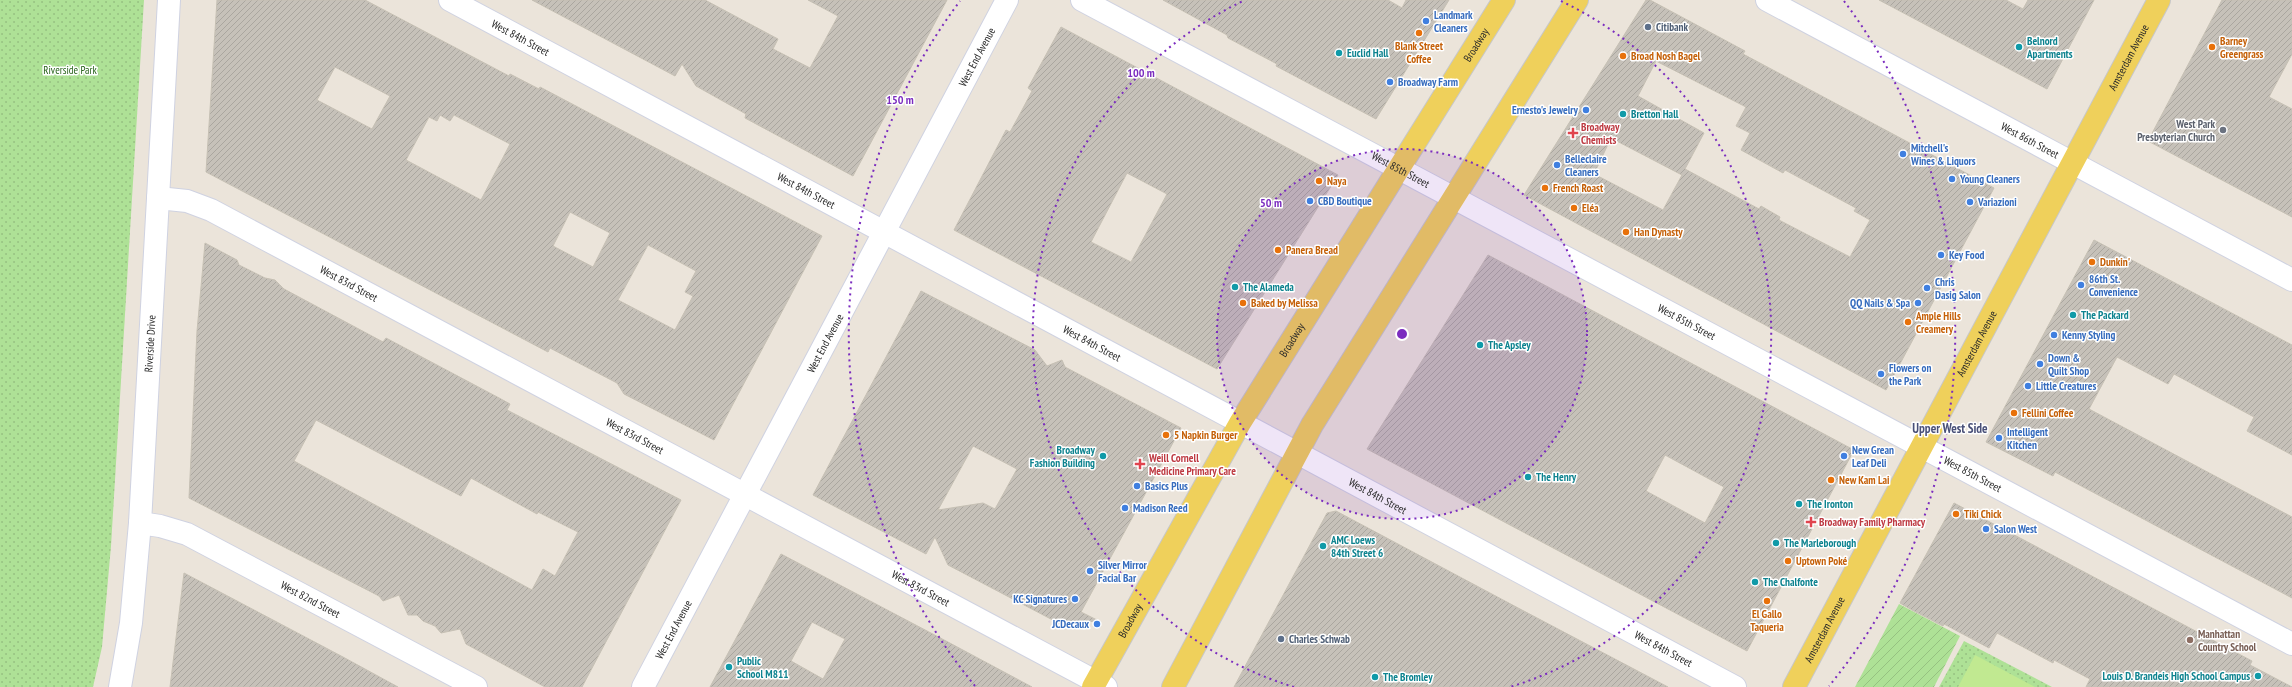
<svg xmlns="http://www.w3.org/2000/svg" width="2292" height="687" viewBox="0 0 2292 687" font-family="'PT Sans Narrow',sans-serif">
	<defs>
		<pattern id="park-dots" width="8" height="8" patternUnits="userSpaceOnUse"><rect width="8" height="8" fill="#aee196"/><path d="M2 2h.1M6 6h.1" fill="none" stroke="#96c181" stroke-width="1.8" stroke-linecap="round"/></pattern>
		<pattern id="garden-furrows" width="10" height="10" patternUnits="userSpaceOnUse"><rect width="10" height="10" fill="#aee196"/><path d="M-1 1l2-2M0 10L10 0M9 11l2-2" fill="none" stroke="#96c181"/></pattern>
		<pattern id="building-hatch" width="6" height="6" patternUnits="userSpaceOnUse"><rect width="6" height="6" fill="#c6c1b9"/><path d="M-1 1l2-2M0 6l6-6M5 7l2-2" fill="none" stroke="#aaa69f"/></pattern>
	</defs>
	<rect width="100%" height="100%" fill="#ebe4da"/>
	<!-- park -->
	<g fill="url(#park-dots)">
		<polygon points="0,0 144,0 111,546 102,647 93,687 0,687"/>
		<polygon points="1964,641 2052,687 1939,687"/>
	</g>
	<!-- garden -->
	<polygon fill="url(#garden-furrows)" points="1899,604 1960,636 1934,687 1855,687"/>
	<!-- pitch -->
	<polygon fill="#c1e991" points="1975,655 2035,687 1958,687"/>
	<!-- building -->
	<g fill="url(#building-hatch)" stroke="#c6c0b4" fill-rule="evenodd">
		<path d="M217,0H365L509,76L510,74L539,89L540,87L822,236L714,440L624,394L617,383L550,348L548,352L206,172ZM335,67L390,96L372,129L317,100ZM440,115L450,121L454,115L510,144L481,200L406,160L429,117L437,121ZM570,212L610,233L593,267L553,246ZM648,245L696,271L685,292L693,296L675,330L618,300Z"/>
		<polygon points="532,0 705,0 778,39 773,49 810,68 838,16 808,0 947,0 853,176 745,118 746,114 696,86 682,64 675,76"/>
		<polygon points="1163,0 1388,0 1402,8 1406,0 1449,0 1376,119 1276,66 1277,64 1228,38 1227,35"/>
		<path d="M1646,0H1650L1745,51L1743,54L1994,188L1886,390L1524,195ZM1656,61L1746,107L1736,126L1750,133L1741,150L1783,173L1785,170L1856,208L1854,211L1870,220L1850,257L1779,220L1780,217L1761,206L1759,209L1685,169L1704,133L1638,96ZM1611,138L1682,175L1663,210L1594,174Z"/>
		<polygon points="1879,0 2006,0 2023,9 2028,0 2094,0 2047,89"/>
		<polygon points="2222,0 2292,0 2292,54 2269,97 2292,109 2292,217 2148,141"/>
		<path d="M1061,27L1338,175L1217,369L954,230L1006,130L1010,132L1021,112L1032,91L1028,88ZM1127,173L1167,194L1131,262L1091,242Z"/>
		<polygon points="2094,240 2292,345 2292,455 2247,431 2254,417 2174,374 2168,384 2117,357 2089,409 2292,517 2292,598 2055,472 2053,476 1986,442"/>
		<path d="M205,243L237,260L239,265L265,278L275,280L284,289L383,342L386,338L501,399L510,404L507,410L681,500L582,687H545L466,644L460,629L441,633L435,626L423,621L417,615H408L399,595L383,601L379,596L189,498L197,331ZM316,420L461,496L471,478L537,514L538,512L578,532L555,576L543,569L532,590L294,461Z"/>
		<path d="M1488,255L1854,450L1747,651L1367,449ZM1665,455L1724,487L1705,523L1646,491Z"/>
		<path d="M921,291L1035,350L1047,366L1062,360L1065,367L1181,428L1081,612L1097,620L1068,628L948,565L935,537L926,554L813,495ZM973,446L1017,469L995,509L983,503L938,510Z"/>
		<polygon points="1954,503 2252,661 2250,665 2292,687 2086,687 2090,679 2054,660 2053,663 1997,633 1989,648 1944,624 1943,626 1912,610 1900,603"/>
		<polygon points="1336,511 1520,609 1668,687 1234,687 1327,513"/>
		<path d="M781,554L946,641L1032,687H710ZM812,622L845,639L823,679L791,661Z"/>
		<polygon points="184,573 343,657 398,687 170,687"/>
	</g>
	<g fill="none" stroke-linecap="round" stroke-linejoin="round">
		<!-- minor casing -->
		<g stroke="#cfd2e1" stroke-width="24">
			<g id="minor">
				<path id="s1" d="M450,0L1735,687"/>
				<path id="s2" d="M1082,0L2292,644"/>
				<path id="s3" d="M158,198L187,201L211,210L1106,687"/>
				<path id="s4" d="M140,523L160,526L187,534L476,687"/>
			</g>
		</g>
		<!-- tertiary casing -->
		<g stroke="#cfd2e1" stroke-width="24">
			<g id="tertiary">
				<path id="s5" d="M643,687L1007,0"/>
			</g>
		</g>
		<!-- secondary casing -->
		<g stroke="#cfd2e1" stroke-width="24">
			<g id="secondary">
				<path id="s6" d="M1767,0L2292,280"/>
				<path id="s7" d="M120,687L131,623L140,523L169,0"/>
			</g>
		</g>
		<!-- primary casing -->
		<g stroke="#c7c7c7" stroke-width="24">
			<g id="primary">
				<path id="s8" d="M1093,687L1240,423L1504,0"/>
				<polyline points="1173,687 1312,425 1577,0"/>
				<path id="s9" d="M1794,687L2159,0"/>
			</g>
		</g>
		<!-- minor -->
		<use href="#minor" stroke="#fff" stroke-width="22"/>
		<!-- tertiary -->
		<use href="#tertiary" stroke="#fff" stroke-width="22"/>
		<!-- secondary -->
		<use href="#secondary" stroke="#fff" stroke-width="22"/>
		<!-- primary -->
		<use href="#primary" stroke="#efd05b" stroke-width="22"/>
	</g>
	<!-- distance rings -->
	<circle cx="1402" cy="334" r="185" fill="#7b2cbf" fill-opacity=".12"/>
	<g fill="none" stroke="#7b2cbf" stroke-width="2" stroke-dasharray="2 4">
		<circle cx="1402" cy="334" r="185"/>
		<path d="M1294 687A369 369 0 0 1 1243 1M1561 1A369 369 0 0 1 1510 687"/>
		<path d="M975 686A554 554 0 0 1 960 1M1844 1A554 554 0 0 1 1829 686"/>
	</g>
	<!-- markers -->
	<g fill="#3f7fe0" stroke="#fff" stroke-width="1.5">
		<circle cx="1426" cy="21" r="4"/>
		<circle cx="1390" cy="82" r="4"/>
		<circle cx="1586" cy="110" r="4"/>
		<circle cx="1903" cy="154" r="4"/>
		<circle cx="1557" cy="165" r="4"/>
		<circle cx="1952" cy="179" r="4"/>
		<circle cx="1310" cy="201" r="4"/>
		<circle cx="1970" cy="202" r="4"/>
		<circle cx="1941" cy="255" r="4"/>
		<circle cx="2081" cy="285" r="4"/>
		<circle cx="1927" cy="288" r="4"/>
		<circle cx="1918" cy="303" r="4"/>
		<circle cx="2054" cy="335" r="4"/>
		<circle cx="2040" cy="364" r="4"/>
		<circle cx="1881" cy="374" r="4"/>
		<circle cx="2028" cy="386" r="4"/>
		<circle cx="1999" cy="438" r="4"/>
		<circle cx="1844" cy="456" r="4"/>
		<circle cx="1137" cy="486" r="4"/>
		<circle cx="1125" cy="508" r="4"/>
		<circle cx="1986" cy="529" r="4"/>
		<circle cx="1090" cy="571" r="4"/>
		<circle cx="1075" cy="599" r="4"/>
		<circle cx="1097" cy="624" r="4"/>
	</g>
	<g fill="#5c6f8a" stroke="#fff" stroke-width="1.5">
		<circle cx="1648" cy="27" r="4"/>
		<circle cx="1281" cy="639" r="4"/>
	</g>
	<g fill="#e8710a" stroke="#fff" stroke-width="1.5">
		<circle cx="1419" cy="33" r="4"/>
		<circle cx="2212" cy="47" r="4"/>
		<circle cx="1623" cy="56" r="4"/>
		<circle cx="1319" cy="181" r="4"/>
		<circle cx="1545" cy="188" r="4"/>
		<circle cx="1574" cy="208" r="4"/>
		<circle cx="1626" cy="232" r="4"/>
		<circle cx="1278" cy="250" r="4"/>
		<circle cx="2092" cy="262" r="4"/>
		<circle cx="1243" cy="303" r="4"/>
		<circle cx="1908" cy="322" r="4"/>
		<circle cx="2014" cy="413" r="4"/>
		<circle cx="1166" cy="435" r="4"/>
		<circle cx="1831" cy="480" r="4"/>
		<circle cx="1956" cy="514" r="4"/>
		<circle cx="1788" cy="561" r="4"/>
		<circle cx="1767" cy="601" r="4"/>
	</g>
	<g fill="#0f9aa8" stroke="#fff" stroke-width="1.5">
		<circle cx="2019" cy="47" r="4"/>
		<circle cx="1339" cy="53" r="4"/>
		<circle cx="1623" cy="114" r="4"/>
		<circle cx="1235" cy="287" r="4"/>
		<circle cx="2073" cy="315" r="4"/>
		<circle cx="1480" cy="345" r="4"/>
		<circle cx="1103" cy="456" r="4"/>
		<circle cx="1528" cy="477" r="4"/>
		<circle cx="1799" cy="504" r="4"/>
		<circle cx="1776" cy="543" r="4"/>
		<circle cx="1323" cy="546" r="4"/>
		<circle cx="1755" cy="582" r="4"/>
		<circle cx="729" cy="667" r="4"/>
		<circle cx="2258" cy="676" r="4"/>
		<circle cx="1375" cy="677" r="4"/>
	</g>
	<circle fill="#6b7280" stroke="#fff" stroke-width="1.5" cx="2223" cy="130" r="4"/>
	<g fill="#e0444e" stroke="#fff" stroke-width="1.5">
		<path d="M1571 127h4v4h4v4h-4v4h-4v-4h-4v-4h4z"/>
		<path d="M1138 458h4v4h4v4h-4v4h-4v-4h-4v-4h4z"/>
		<path d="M1809 516h4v4h4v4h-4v4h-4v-4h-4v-4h4z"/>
	</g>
	<circle fill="#8d6e63" stroke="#fff" stroke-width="1.5" cx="2190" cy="640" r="4"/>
	<g text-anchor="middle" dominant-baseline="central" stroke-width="3" stroke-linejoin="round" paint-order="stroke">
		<!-- shop labels -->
		<g font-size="11" font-weight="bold" fill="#366cbe" stroke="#fff" text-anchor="start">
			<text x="1434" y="15">Landmark<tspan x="1434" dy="13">Cleaners</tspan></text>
			<text x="1398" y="82">Broadway Farm</text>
			<text x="1578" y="110" text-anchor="end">Ernesto's Jewelry</text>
			<text x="1911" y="148">Mitchell's<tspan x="1911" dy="13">Wines &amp; Liquors</tspan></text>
			<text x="1565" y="159">Belleclaire<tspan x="1565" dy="13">Cleaners</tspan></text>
			<text x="1960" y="179">Young Cleaners</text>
			<text x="1318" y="201">CBD Boutique</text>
			<text x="1978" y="202">Variazioni</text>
			<text x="1949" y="255">Key Food</text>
			<text x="2089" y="279">86th St.<tspan x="2089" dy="13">Convenience</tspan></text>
			<text x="1935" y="282">Chris<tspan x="1935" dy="13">Dasig Salon</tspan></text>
			<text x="1910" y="303" text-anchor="end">QQ Nails &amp; Spa</text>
			<text x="2062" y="335">Kenny Styling</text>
			<text x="2048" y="358">Down &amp;<tspan x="2048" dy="13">Quilt Shop</tspan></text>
			<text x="1889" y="368">Flowers on<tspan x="1889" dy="13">the Park</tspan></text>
			<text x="2036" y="386">Little Creatures</text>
			<text x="2007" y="432">Intelligent<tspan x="2007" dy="13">Kitchen</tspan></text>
			<text x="1852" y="450">New Grean<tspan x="1852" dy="13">Leaf Deli</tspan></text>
			<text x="1145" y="486">Basics Plus</text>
			<text x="1133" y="508">Madison Reed</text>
			<text x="1994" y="529">Salon West</text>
			<text x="1098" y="565">Silver Mirror<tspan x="1098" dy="13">Facial Bar</tspan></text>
			<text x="1067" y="599" text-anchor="end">KC Signatures</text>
			<text x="1089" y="624" text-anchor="end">JCDecaux</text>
		</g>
		<!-- service labels -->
		<g font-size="11" font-weight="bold" fill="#4e5e75" stroke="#fff" text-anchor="start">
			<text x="1656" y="27">Citibank</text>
			<text x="1289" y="639">Charles Schwab</text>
		</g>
		<!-- street labels -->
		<g font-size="11" fill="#282828" stroke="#fff">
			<text stroke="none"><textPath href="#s1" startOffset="80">West 84th Street</textPath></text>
			<text stroke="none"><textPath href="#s8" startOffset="748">Broadway</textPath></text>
			<text stroke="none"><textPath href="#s5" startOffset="713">West End Avenue</textPath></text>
			<text stroke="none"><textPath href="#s9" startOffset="713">Amsterdam Avenue</textPath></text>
			<text stroke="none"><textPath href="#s6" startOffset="298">West 86th Street</textPath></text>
			<text stroke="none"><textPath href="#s2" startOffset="361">West 85th Street</textPath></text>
			<text stroke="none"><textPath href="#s1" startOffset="404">West 84th Street</textPath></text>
			<text stroke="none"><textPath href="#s3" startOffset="211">West 83rd Street</textPath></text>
			<text stroke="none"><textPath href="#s2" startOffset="685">West 85th Street</textPath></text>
			<text stroke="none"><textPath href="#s8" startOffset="400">Broadway</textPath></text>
			<text stroke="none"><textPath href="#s5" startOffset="389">West End Avenue</textPath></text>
			<text stroke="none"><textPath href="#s7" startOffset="345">Riverside Drive</textPath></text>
			<text stroke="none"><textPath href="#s1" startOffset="728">West 84th Street</textPath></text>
			<text stroke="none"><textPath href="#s9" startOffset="389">Amsterdam Avenue</textPath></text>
			<text stroke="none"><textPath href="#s3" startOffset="535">West 83rd Street</textPath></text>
			<text stroke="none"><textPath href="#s2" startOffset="1009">West 85th Street</textPath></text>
			<text stroke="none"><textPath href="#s1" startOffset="1052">West 84th Street</textPath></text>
			<text stroke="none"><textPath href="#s3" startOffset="859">West 83rd Street</textPath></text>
			<text stroke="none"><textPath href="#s4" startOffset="188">West 82nd Street</textPath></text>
			<text stroke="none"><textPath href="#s8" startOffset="76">Broadway</textPath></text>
			<text stroke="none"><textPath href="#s9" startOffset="65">Amsterdam Avenue</textPath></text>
			<text stroke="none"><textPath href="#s5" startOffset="65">West End Avenue</textPath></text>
			<text stroke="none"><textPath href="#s1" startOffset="1376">West 84th Street</textPath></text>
		</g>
		<!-- culture labels -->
		<g font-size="11" font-weight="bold" fill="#0d838f" stroke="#fff" text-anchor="start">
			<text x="2027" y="41">Belnord<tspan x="2027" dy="13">Apartments</tspan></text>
			<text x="1347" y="53">Euclid Hall</text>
			<text x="1631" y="114">Bretton Hall</text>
			<text x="1243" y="287">The Alameda</text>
			<text x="2081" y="315">The Packard</text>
			<text x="1488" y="345">The Apsley</text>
			<text x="1095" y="450" text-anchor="end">Broadway<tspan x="1095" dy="13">Fashion Building</tspan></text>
			<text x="1536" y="477">The Henry</text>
			<text x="1807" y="504">The Ironton</text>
			<text x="1331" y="540">AMC Loews<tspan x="1331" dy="13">84th Street 6</tspan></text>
			<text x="1784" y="543">The Marleborough</text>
			<text x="1763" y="582">The Chalfonte</text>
			<text x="737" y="661">Public<tspan x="737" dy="13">School M811</tspan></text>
			<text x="2250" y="676" text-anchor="end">Louis D. Brandeis High School Campus</text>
			<text x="1383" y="677">The Bromley</text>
		</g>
		<!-- food labels -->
		<g font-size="11" font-weight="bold" fill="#c56008" stroke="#fff" text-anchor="start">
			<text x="2220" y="41">Barney<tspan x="2220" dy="13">Greengrass</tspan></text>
			<text x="1419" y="46" text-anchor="middle">Blank Street<tspan x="1419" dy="13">Coffee</tspan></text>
			<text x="1631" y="56">Broad Nosh Bagel</text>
			<text x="1327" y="181">Naya</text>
			<text x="1553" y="188">French Roast</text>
			<text x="1582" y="208">Eléa</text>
			<text x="1634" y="232">Han Dynasty</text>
			<text x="1286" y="250">Panera Bread</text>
			<text x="2100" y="262">Dunkin'</text>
			<text x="1251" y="303">Baked by Melissa</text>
			<text x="1916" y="316">Ample Hills<tspan x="1916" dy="13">Creamery</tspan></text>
			<text x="2022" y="413">Fellini Coffee</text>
			<text x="1174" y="435">5 Napkin Burger</text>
			<text x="1839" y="480">New Kam Lai</text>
			<text x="1964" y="514">Tiki Chick</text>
			<text x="1796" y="561">Uptown Poké</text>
			<text x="1767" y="614" text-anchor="middle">El Gallo<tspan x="1767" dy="13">Taqueria</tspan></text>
		</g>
		<!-- park labels -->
		<g font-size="11" fill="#27631a" stroke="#fff">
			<text x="70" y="70">Riverside Park</text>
		</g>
		<!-- worship labels -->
		<g font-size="11" font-weight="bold" fill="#5b616d" stroke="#fff" text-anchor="end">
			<text x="2215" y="124">West Park<tspan x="2215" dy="13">Presbyterian Church</tspan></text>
		</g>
		<!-- health labels -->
		<g font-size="11" font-weight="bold" fill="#be3a42" stroke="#fff" text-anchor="start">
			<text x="1581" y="127">Broadway<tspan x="1581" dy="13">Chemists</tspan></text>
			<text x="1149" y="458">Weill Cornell<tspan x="1149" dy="13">Medicine Primary Care</tspan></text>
			<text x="1819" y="522">Broadway Family Pharmacy</text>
		</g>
		<!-- education labels -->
		<g font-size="11" font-weight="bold" fill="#785e54" stroke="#fff" text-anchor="start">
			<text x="2198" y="634">Manhattan<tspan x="2198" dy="13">Country School</tspan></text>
		</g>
		<!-- quarter labels -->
		<g font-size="13" font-weight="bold" fill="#495078" stroke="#fff">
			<text x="1950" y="428">Upper West Side</text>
		</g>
	</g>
	<circle cx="1402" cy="334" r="6" fill="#7b2cbf" stroke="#fff" stroke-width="2"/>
	<g font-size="12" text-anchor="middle" font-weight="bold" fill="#7b2cbf" stroke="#fff" stroke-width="3" stroke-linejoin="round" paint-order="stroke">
		<text x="1141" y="77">100 m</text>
		<text x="900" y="104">150 m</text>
		<text x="1271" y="207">50 m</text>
	</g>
</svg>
